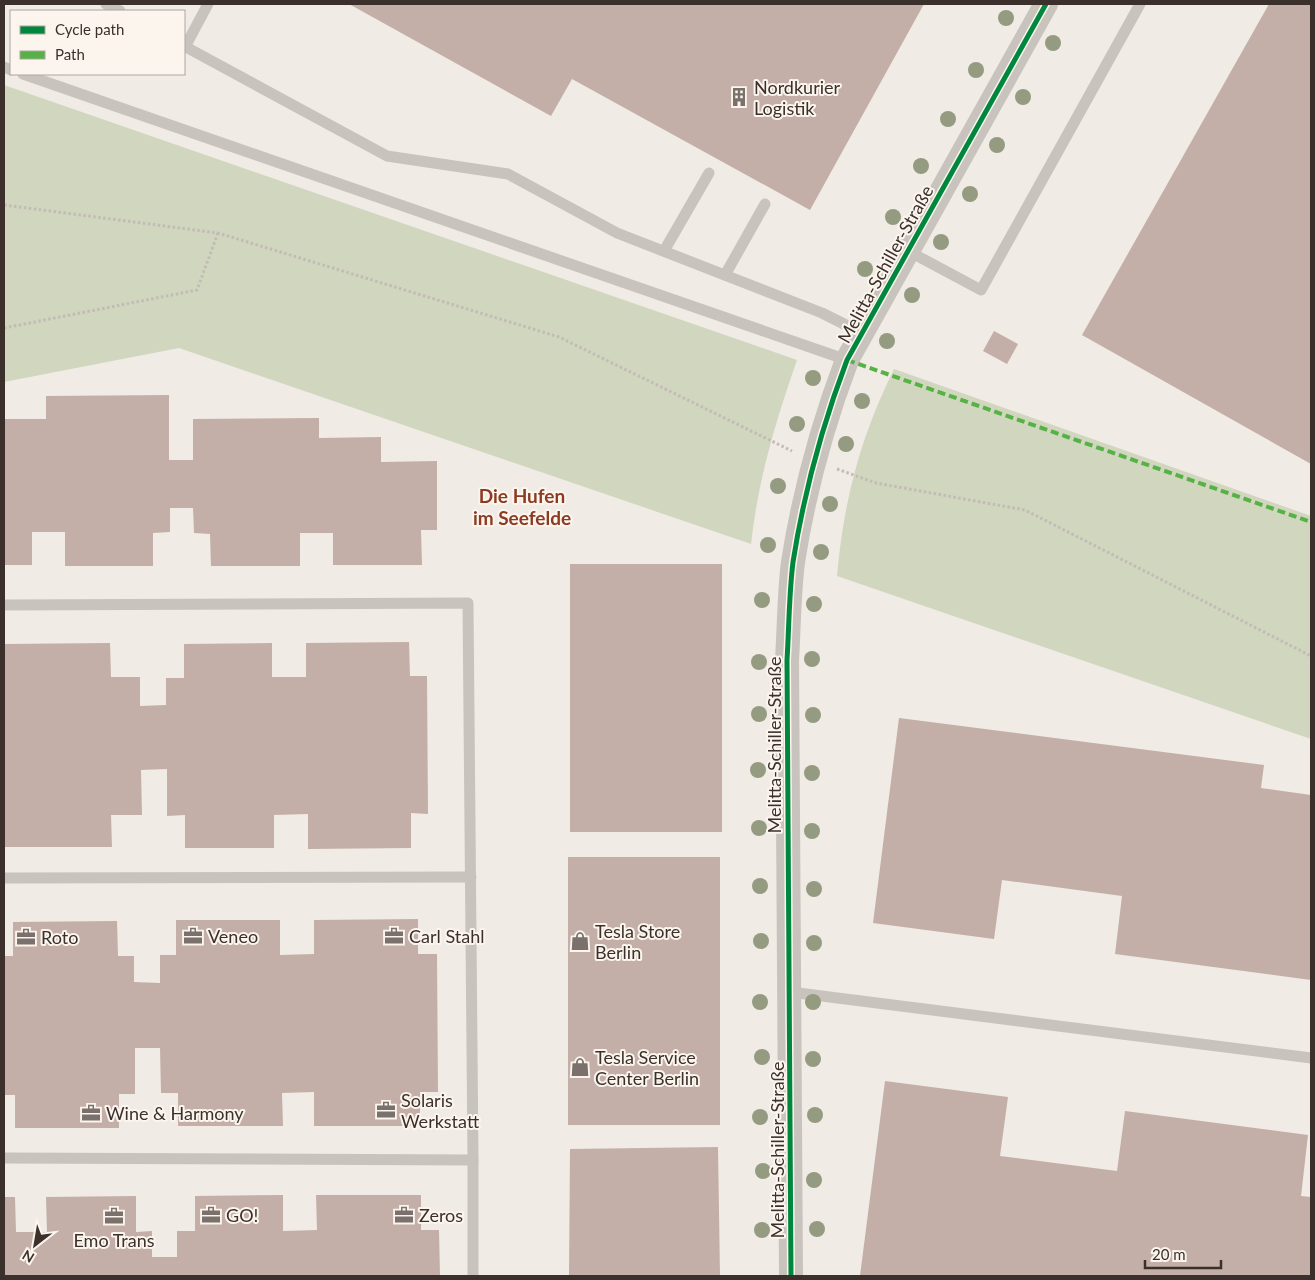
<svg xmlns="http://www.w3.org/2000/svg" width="1315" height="1280" viewBox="0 0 1315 1280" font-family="Lato,sans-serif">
	<rect width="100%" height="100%" fill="#f0ebe5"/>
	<!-- park -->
	<g fill="#d1d6bf">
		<path d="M4,85L797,360C776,420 758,480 751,544L179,348L4,382Z"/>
		<path d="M894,369L1311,516V739L837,576C844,499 860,438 894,369Z"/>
	</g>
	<!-- building -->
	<g fill="#c3afa7">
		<polygon points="349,4 924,4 810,210 572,79 551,116"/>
		<polygon points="1269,4 1311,4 1311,464 1082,335"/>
		<polygon points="994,331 1018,344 1007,364 983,351"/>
		<polygon points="169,395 169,460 193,460 193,419 319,418 319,438 381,437 381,462 437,461 437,530 421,530 422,565 333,565 333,533 300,533 300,566 211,566 210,534 194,533 193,508 170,508 170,532 153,533 153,566 65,566 65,532 32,532 32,565 4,565 4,419 46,419 46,396"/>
		<rect x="570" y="564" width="152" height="268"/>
		<polygon points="409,642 410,676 427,676 428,814 411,813 411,848 308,849 308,814 274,815 274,848 185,848 185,815 167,816 167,769 141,770 142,815 111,815 112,847 4,847 4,644 110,643 111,677 140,677 140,706 166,705 166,678 184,678 184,644 272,643 272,677 306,677 306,643"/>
		<polygon points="899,718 1264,765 1261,788 1311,795 1311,980 1115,954 1122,896 1002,880 994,939 873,923"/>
		<rect x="568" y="857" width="152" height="268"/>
		<polygon points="418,919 418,954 437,954 438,1092 420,1092 420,1126 314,1126 314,1092 282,1093 283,1126 178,1126 178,1093 161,1093 160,1048 135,1048 135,1094 119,1094 119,1128 15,1128 15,1095 4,1095 4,956 13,956 13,922 117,921 118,956 134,956 134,982 160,983 160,955 176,955 176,920 280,920 280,955 314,954 314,920"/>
		<polygon points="885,1081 1008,1097 1000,1156 1117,1171 1125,1111 1308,1135 1301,1196 1311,1197 1311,1276 860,1276"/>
		<polygon points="718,1147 720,1276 569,1276 570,1149"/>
		<polygon points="283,1195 283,1231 317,1230 316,1195 421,1195 421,1230 439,1230 440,1276 4,1276 4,1197 15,1197 16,1232 47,1232 46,1197 136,1196 136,1232 152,1231 152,1257 177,1257 177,1231 195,1231 195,1196"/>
	</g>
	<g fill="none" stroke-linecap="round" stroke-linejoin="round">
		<!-- path -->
		<g stroke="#c2bbb6" stroke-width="3" stroke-dasharray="2.5 2.5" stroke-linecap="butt">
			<polyline points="4,205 218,233 559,337 792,451"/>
			<polyline points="4,328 197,290 218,233"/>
			<polyline points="837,469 876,483 1025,510 1311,656"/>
		</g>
		<!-- service -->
		<g stroke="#c9c3be" stroke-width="11">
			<polyline points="106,4 120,11"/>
			<polyline points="184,46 387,156 508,174 617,233 822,313 862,333"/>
			<polyline points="185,47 208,4"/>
			<polyline points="4,67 11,70"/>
			<polyline points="23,74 847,360"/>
			<polyline points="664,251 709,173"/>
			<polyline points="908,251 981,290 1140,4"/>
			<polyline points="725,275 765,204"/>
			<polyline points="4,605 468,603 473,1160"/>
			<polyline points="4,878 471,877"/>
			<polyline points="790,992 1311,1058"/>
			<polyline points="4,1158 473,1160 473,1276"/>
		</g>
		<!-- minor -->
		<path stroke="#c9c3be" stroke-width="24" d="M791,1276L787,660C789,628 789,594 793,562C804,492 822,426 847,360L1046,4"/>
		<!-- quiet -->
		<polyline stroke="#57b246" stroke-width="4" stroke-dasharray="8 4" stroke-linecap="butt" points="847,360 1311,522"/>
		<!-- cycleway casing -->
		<g stroke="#fbf5ee" stroke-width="8">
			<path id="cycleway" d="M791,1276L787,660C789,628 789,594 793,562C804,492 822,426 847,360L1046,4"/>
		</g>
		<!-- cycleway -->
		<use href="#cycleway" stroke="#00873e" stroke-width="5"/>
	</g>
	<!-- trees -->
	<g fill="#959b80">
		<circle cx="1006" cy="18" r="8"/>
		<circle cx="1053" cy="43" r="8"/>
		<circle cx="976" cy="70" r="8"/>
		<circle cx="1023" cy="97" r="8"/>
		<circle cx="948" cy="119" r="8"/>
		<circle cx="997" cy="145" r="8"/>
		<circle cx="921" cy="166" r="8"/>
		<circle cx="970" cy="194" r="8"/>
		<circle cx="893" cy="217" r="8"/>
		<circle cx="941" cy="242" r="8"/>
		<circle cx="865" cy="269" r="8"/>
		<circle cx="912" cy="295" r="8"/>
		<circle cx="887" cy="341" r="8"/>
		<circle cx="813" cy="378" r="8"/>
		<circle cx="862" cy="401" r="8"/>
		<circle cx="797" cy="424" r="8"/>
		<circle cx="846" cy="444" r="8"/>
		<circle cx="778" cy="486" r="8"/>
		<circle cx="830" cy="504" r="8"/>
		<circle cx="768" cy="545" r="8"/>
		<circle cx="821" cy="552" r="8"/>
		<circle cx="762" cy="600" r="8"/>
		<circle cx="814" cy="604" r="8"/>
		<circle cx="812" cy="659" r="8"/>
		<circle cx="759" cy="662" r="8"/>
		<circle cx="759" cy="714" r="8"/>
		<circle cx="813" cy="715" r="8"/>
		<circle cx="758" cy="770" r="8"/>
		<circle cx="812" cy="773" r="8"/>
		<circle cx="759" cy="828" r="8"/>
		<circle cx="812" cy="831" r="8"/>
		<circle cx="760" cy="886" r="8"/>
		<circle cx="814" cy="889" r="8"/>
		<circle cx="761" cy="941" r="8"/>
		<circle cx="814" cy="943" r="8"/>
		<circle cx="760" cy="1002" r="8"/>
		<circle cx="813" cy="1002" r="8"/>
		<circle cx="762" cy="1057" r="8"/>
		<circle cx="813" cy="1059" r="8"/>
		<circle cx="815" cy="1115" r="8"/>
		<circle cx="760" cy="1117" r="8"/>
		<circle cx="763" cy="1171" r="8"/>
		<circle cx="814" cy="1180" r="8"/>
		<circle cx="817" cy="1229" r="8"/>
		<circle cx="762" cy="1230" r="8"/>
	</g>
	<!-- icons -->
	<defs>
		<g id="building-bare" transform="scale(1.5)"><path d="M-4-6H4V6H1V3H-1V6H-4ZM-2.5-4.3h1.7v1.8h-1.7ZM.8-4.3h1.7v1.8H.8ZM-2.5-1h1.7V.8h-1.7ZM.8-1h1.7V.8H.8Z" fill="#7a716c" stroke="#fbf5ee" stroke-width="2.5" paint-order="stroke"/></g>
		<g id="office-bare" transform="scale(1.5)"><path d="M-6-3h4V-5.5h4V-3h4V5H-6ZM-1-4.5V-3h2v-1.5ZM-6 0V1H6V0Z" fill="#7a716c" stroke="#fbf5ee" stroke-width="2.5" paint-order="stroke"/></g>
		<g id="shop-bare" transform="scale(1.5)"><path d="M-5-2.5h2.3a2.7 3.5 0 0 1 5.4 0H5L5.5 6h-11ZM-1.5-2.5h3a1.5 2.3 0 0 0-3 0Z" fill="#7a716c" stroke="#fbf5ee" stroke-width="2.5" paint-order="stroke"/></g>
	</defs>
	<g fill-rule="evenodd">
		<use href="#building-bare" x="739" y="97"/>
		<use href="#office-bare" x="193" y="936"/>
		<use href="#office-bare" x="394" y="936"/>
		<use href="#office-bare" x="26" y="937"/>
		<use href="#shop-bare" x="580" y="941"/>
		<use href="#shop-bare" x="580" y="1067"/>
		<use href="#office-bare" x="386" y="1110"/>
		<use href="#office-bare" x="91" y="1113"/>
		<use href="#office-bare" x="211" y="1215"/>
		<use href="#office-bare" x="404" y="1215"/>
		<use href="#office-bare" x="114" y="1216"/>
	</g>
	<g text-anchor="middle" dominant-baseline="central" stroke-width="4" stroke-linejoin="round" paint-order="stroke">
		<!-- poi labels -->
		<g font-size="18" fill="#3b302b" stroke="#fbf5ee" text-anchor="start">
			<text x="754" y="87">Nordkurier<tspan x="754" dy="21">Logistik</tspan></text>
			<text x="595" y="931">Tesla Store<tspan x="595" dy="21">Berlin</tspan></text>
			<text x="208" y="936">Veneo</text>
			<text x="409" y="936">Carl Stahl</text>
			<text x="41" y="937">Roto</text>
			<text x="595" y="1057">Tesla Service<tspan x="595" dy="21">Center Berlin</tspan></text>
			<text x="401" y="1100">Solaris<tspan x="401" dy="21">Werkstatt</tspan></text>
			<text x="106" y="1113">Wine &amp; Harmony</text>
			<text x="226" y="1215">GO!</text>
			<text x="419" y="1215">Zeros</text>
			<text x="114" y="1240" text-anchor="middle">Emo Trans</text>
		</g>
		<!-- street labels -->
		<g font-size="18" fill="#3b302b" stroke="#fbf5ee">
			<text transform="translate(885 264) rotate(-61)">Melitta-Schiller-Straße</text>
			<text transform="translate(774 745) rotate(-90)">Melitta-Schiller-Straße</text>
			<text transform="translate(777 1150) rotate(-90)">Melitta-Schiller-Straße</text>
		</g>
		<!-- neighbourhood labels -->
		<g font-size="19" font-weight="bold" fill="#8c3b22" stroke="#fbf5ee">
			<text x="522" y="495">Die Hufen<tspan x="522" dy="22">im Seefelde</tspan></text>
		</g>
	</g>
	<!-- border -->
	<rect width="1315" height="1280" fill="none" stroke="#3b302b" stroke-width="10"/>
	<!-- legend -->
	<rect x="10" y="10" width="175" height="65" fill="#fbf5ee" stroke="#aea6a0"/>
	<rect x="20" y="26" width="25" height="8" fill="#00873e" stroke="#aea6a0"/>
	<text x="55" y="35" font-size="15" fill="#3b302b">Cycle path</text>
	<rect x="20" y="51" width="25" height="8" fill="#57b246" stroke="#aea6a0"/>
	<text x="55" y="60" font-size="15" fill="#3b302b">Path</text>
	<!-- north arrow -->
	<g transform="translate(35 1245) rotate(211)" stroke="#fbf5ee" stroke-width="4" paint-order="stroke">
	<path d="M0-4L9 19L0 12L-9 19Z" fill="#3b302b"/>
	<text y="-8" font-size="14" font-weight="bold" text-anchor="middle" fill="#3b302b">N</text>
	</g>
	<!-- scale -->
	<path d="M1145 1260v8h76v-8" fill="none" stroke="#3b302b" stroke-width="2.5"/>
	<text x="1152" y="1260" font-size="15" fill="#3b302b" stroke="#fbf5ee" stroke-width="4" paint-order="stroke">20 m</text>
</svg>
